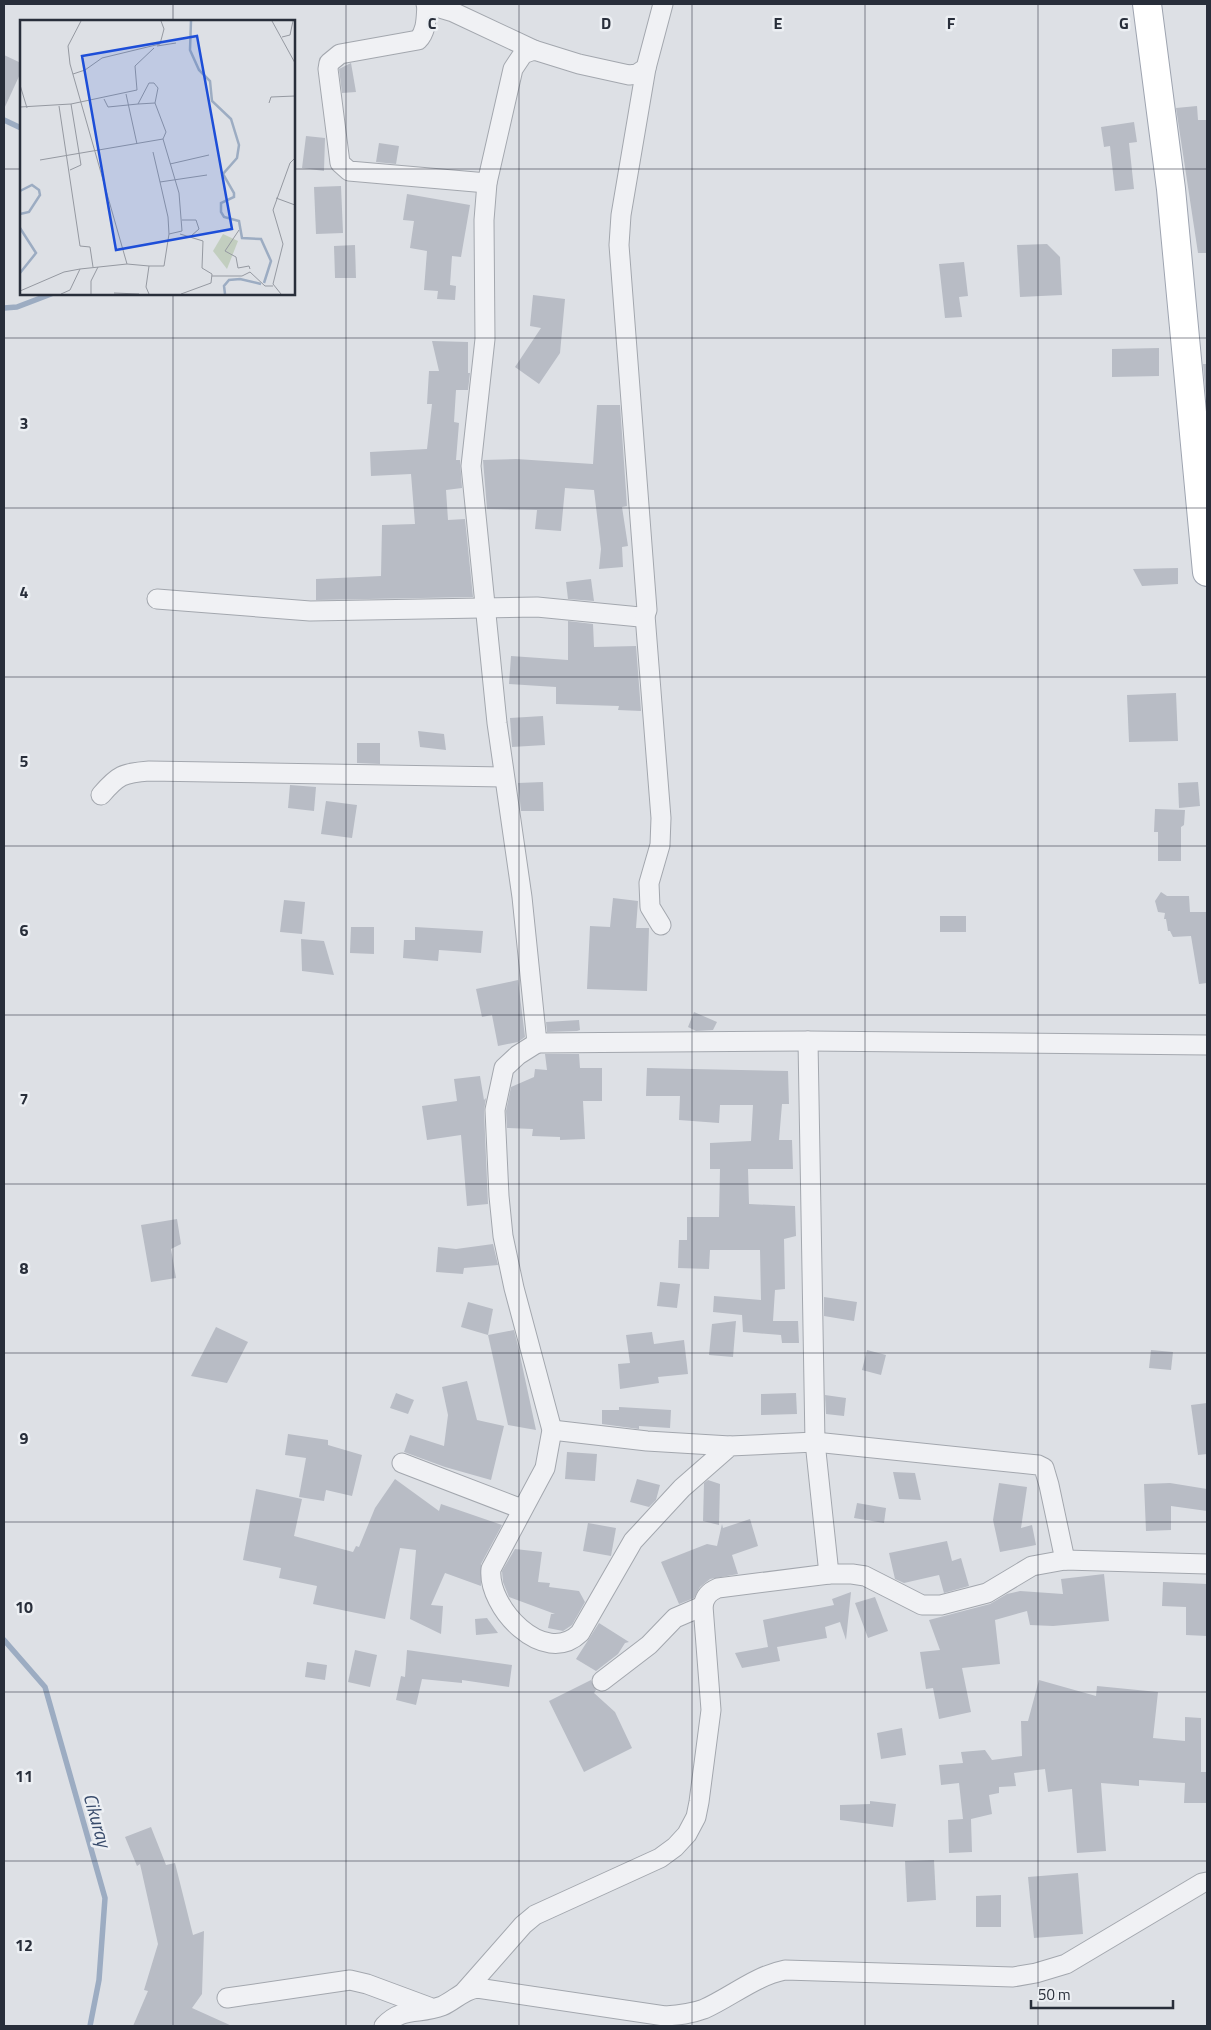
<svg xmlns="http://www.w3.org/2000/svg" width="1211" height="2030" viewBox="0 0 1211 2030" font-family="'Titillium Web',sans-serif">
	<rect width="100%" height="100%" fill="#dde0e5"/>
	<g fill="none" stroke-linecap="round" stroke-linejoin="round">
		<!-- stream -->
		<g stroke="#9cacc2" stroke-width="5.5">
			<polyline points="4,120 21,128"/>
			<polyline points="4,308 17,307 51,294"/>
			<polyline points="4,1640 45,1687 105,1898 99,1980 90,2026"/>
		</g>
	</g>
	<!-- building -->
	<g fill="#b8bcc5">
		<polygon points="4,55 21,63 21,72 4,109"/>
		<polygon points="351,63 356,92 342,93 339,69"/>
		<polygon points="1197,106 1198,120 1207,120 1207,253 1198,253 1176,108"/>
		<polygon points="1134,122 1137,142 1129,143 1134,189 1115,191 1110,146 1104,147 1101,127"/>
		<polygon points="306,136 325,138 324,171 302,168"/>
		<polygon points="379,143 399,146 396,164 376,162"/>
		<polygon points="341,186 343,233 316,234 314,187"/>
		<polygon points="407,194 470,205 461,257 452,256 450,285 456,286 455,300 437,299 438,291 424,290 427,251 410,248 414,221 403,220"/>
		<polygon points="1047,244 1060,257 1062,295 1020,297 1017,245"/>
		<polygon points="355,245 356,278 335,278 334,246"/>
		<polygon points="964,262 968,296 959,297 962,317 945,318 939,264"/>
		<polygon points="533,295 565,299 560,353 539,384 515,367 541,328 530,326"/>
		<polygon points="432,341 468,342 468,373 470,373 468,390 456,390 454,422 459,423 456,460 460,460 462,488 446,490 448,520 465,519 473,597 316,600 316,579 381,576 382,525 415,524 411,474 371,476 370,452 427,449 432,404 427,404 429,371 439,371"/>
		<polygon points="1159,348 1159,376 1112,377 1112,349"/>
		<polygon points="1203,364 1207,364 1207,408"/>
		<polygon points="597,405 620,405 627,506 622,507 628,546 622,547 623,567 599,569 601,549 594,490 565,488 561,531 535,529 537,510 487,509 483,460 516,459 593,464"/>
		<polygon points="1178,568 1178,584 1142,586 1133,569"/>
		<polygon points="591,579 594,601 568,599 566,582"/>
		<polygon points="568,621 593,624 594,647 636,646 641,711 618,710 619,706 556,704 556,687 509,684 511,656 568,660"/>
		<polygon points="1176,693 1178,741 1129,742 1127,695"/>
		<polygon points="543,716 545,745 512,747 510,718"/>
		<polygon points="418,731 444,734 446,750 420,747"/>
		<polygon points="357,743 380,743 380,764 357,763"/>
		<polygon points="543,782 544,811 521,811 518,783"/>
		<polygon points="1198,782 1200,806 1179,808 1178,783"/>
		<polygon points="290,785 316,787 314,811 288,808"/>
		<polygon points="326,801 357,805 352,838 321,834"/>
		<polygon points="1155,809 1185,810 1184,825 1181,827 1181,861 1158,861 1158,832 1154,832"/>
		<polygon points="1161,892 1167,896 1189,896 1190,912 1206,912 1207,983 1199,984 1191,936 1173,937 1170,931 1168,931 1166,919 1164,919 1165,913 1158,912 1155,901"/>
		<polygon points="613,898 638,901 636,928 649,928 647,991 587,989 590,926 610,927"/>
		<polygon points="284,900 305,902 302,934 280,932"/>
		<rect x="940" y="916" width="26" height="16"/>
		<polygon points="351,927 374,927 374,954 350,953"/>
		<polygon points="415,927 483,931 481,953 439,950 438,961 403,958 404,940 415,940"/>
		<polygon points="301,939 324,941 334,975 302,971"/>
		<polygon points="518,980 525,1037 518,1042 498,1046 492,1015 482,1017 476,989"/>
		<polygon points="694,1012 717,1022 713,1030 696,1031 688,1027"/>
		<polygon points="579,1020 580,1030 577,1031 547,1032 546,1022"/>
		<polygon points="545,1054 579,1054 580,1068 602,1068 602,1101 583,1101 585,1139 560,1140 560,1137 532,1136 533,1129 507,1128 506,1111 511,1087 534,1077 535,1069 547,1070"/>
		<polygon points="647,1068 788,1071 789,1104 782,1104 779,1140 792,1140 793,1169 748,1169 749,1204 795,1206 796,1236 784,1239 785,1289 775,1290 773,1321 798,1321 799,1343 782,1343 781,1335 743,1332 742,1315 713,1312 714,1296 761,1300 760,1250 710,1250 709,1269 678,1268 679,1240 687,1240 687,1217 719,1217 720,1169 710,1169 710,1143 751,1141 753,1105 720,1105 719,1123 679,1120 680,1096 646,1096"/>
		<polygon points="480,1076 484,1100 486,1098 484,1111 488,1204 467,1206 461,1135 427,1140 422,1106 457,1101 454,1079"/>
		<polygon points="177,1219 181,1244 171,1249 176,1278 151,1282 141,1225"/>
		<polygon points="493,1244 498,1265 464,1268 463,1274 436,1272 438,1247 456,1249"/>
		<polygon points="660,1282 680,1284 677,1308 657,1306"/>
		<polygon points="824,1297 857,1302 854,1321 824,1316"/>
		<polygon points="468,1302 493,1309 488,1335 461,1327"/>
		<polygon points="736,1321 733,1357 709,1355 712,1324"/>
		<polygon points="216,1327 248,1342 227,1383 191,1376"/>
		<polygon points="514,1330 518,1346 536,1430 508,1425 488,1335"/>
		<polygon points="652,1332 654,1344 684,1340 688,1374 658,1377 659,1383 620,1389 618,1364 630,1363 626,1335"/>
		<polygon points="867,1350 886,1355 881,1375 862,1370"/>
		<polygon points="1151,1350 1173,1352 1171,1370 1149,1368"/>
		<polygon points="467,1381 477,1420 504,1426 491,1480 445,1467 404,1452 410,1435 444,1446 448,1415 442,1387"/>
		<polygon points="396,1393 414,1400 408,1414 390,1408"/>
		<polygon points="796,1393 797,1414 761,1415 761,1394"/>
		<polygon points="825,1395 846,1398 844,1416 826,1414"/>
		<polygon points="1207,1403 1207,1454 1198,1455 1191,1405"/>
		<polygon points="619,1407 671,1410 670,1428 639,1426 639,1429 602,1424 602,1410 619,1410"/>
		<polygon points="288,1434 328,1440 328,1445 362,1455 352,1496 326,1490 324,1501 299,1497 306,1458 285,1455"/>
		<polygon points="567,1452 597,1454 595,1481 565,1479"/>
		<polygon points="893,1472 915,1473 921,1500 899,1499"/>
		<polygon points="395,1479 439,1511 441,1504 502,1525 481,1564 481,1586 445,1573 431,1605 443,1606 441,1634 410,1619 416,1550 400,1548 385,1619 313,1604 317,1586 279,1578 281,1568 243,1560 256,1489 302,1499 294,1536 353,1552 356,1546 359,1547 375,1508"/>
		<polygon points="637,1479 660,1485 656,1500 649,1507 630,1502"/>
		<polygon points="708,1480 720,1484 719,1525 703,1521 704,1483"/>
		<polygon points="999,1483 1027,1487 1021,1528 1032,1525 1036,1545 1000,1552 993,1520"/>
		<polygon points="1170,1483 1207,1489 1207,1511 1171,1506 1171,1530 1146,1531 1144,1484"/>
		<polygon points="857,1503 886,1508 884,1523 854,1518"/>
		<polygon points="750,1519 758,1546 732,1555 738,1574 710,1579 700,1587 694,1598 679,1604 661,1562 707,1544 717,1546 722,1524 723,1528"/>
		<polygon points="588,1523 616,1528 611,1556 583,1551"/>
		<polygon points="947,1541 952,1561 961,1558 969,1586 944,1593 939,1575 904,1583 895,1579 889,1553"/>
		<polygon points="515,1549 542,1552 538,1582 550,1583 549,1587 579,1591 585,1602 572,1625 563,1631 548,1628 551,1614 555,1614 509,1597 503,1582 502,1571"/>
		<polygon points="1104,1574 1109,1621 1053,1626 1030,1625 1027,1611 995,1620 1000,1664 962,1668 971,1712 939,1719 933,1688 926,1689 920,1652 940,1650 929,1620 990,1604 1007,1594 1020,1591 1063,1594 1061,1579"/>
		<polygon points="1163,1582 1207,1584 1207,1636 1186,1635 1186,1607 1162,1606"/>
		<polygon points="851,1592 846,1640 840,1622 825,1627 827,1638 777,1647 780,1661 742,1668 735,1653 768,1647 763,1620 834,1605 832,1599"/>
		<polygon points="875,1597 888,1631 868,1638 855,1603"/>
		<polygon points="487,1618 498,1633 476,1635 475,1619"/>
		<polygon points="599,1623 629,1642 625,1643 618,1654 596,1671 576,1659"/>
		<polygon points="355,1650 377,1655 370,1687 348,1682"/>
		<polygon points="407,1650 512,1665 509,1687 462,1680 462,1683 422,1679 416,1705 396,1700 401,1676 405,1677"/>
		<polygon points="307,1662 327,1665 325,1680 305,1677"/>
		<polygon points="591,1680 596,1690 594,1693 615,1712 632,1748 584,1772 549,1701"/>
		<polygon points="1039,1680 1096,1696 1097,1686 1158,1692 1153,1738 1185,1741 1185,1717 1201,1718 1201,1772 1207,1772 1207,1803 1184,1803 1185,1783 1139,1780 1139,1786 1101,1783 1106,1851 1077,1853 1072,1789 1048,1792 1045,1769 1014,1773 1016,1786 999,1787 999,1793 989,1795 992,1814 971,1819 972,1852 949,1853 948,1820 963,1819 959,1783 941,1785 939,1765 963,1763 961,1752 985,1750 992,1760 1022,1756 1021,1721 1028,1721"/>
		<polygon points="902,1728 906,1755 881,1759 877,1733"/>
		<polygon points="870,1801 896,1804 893,1827 840,1820 840,1805 870,1804"/>
		<polygon points="151,1827 166,1865 175,1863 193,1935 204,1931 202,1994 192,2008 232,2026 133,2026 148,1991 144,1990 158,1944 140,1864 137,1866 125,1837"/>
		<polygon points="934,1860 936,1900 907,1902 905,1861"/>
		<polygon points="1078,1873 1083,1934 1034,1938 1028,1877"/>
		<polygon points="1001,1895 1001,1927 976,1927 976,1896"/>
	</g>
	<g fill="none" stroke-linecap="round" stroke-linejoin="round">
		<!-- minor casing -->
		<g stroke="#a3a7ae" stroke-width="21">
			<g id="minor">
				<polyline points="426,4 453,12 534,50"/>
				<path d="M427,4C426,17 427,31 418,40L340,54L329,63L328,69L340,163L349,171L487,183"/>
				<polyline points="663,4 646,68 637,74 629,75 579,64 534,50 523,54 513,69 487,183 484,220 485,339 471,466 497,723 522,897 537,1043 808,1041 1207,1045"/>
				<polyline points="157,599 310,611 537,607 640,617 645,615 647,610 619,245 621,215 646,68"/>
				<polyline points="645,615 661,818 660,845 649,883 650,907 661,925"/>
				<path d="M101,795C118,775 123,773 149,771L504,777"/>
				<polyline points="808,1041 815,1442 829,1574"/>
				<path d="M537,1043L518,1055L504,1068L495,1110L499,1196L503,1236L514,1288L552,1430L545,1468L491,1569C487,1607 544,1668 580,1633L633,1541L682,1488L730,1446L815,1442L1038,1465L1044,1468L1049,1485L1065,1560"/>
				<polyline points="552,1430 647,1441 730,1446"/>
				<polyline points="402,1463 522,1509"/>
				<polyline points="602,1681 649,1645 675,1618 703,1606"/>
				<path d="M465,1991L523,1925L535,1915L660,1858L675,1847L687,1834L696,1817L699,1802L711,1710L703,1606C705,1596 709,1592 718,1588L829,1574H852L865,1576L922,1605H941L987,1593L1032,1566L1065,1560L1207,1564"/>
				<polyline points="227,1998 350,1980 367,1984 429,2007"/>
				<path d="M384,2026C403,2006 419,2015 442,2006C454,2001 463,1990 477,1988L665,2016C678,2015 691,2014 704,2009C731,1997 755,1976 785,1970L1013,1977L1036,1973L1066,1964L1202,1883L1207,1882"/>
			</g>
		</g>
		<!-- primary casing -->
		<g stroke="#9ea4b0" stroke-width="30">
			<polyline id="primary" points="1147,4 1171,189 1207,572"/>
		</g>
		<!-- minor -->
		<use href="#minor" stroke="#f0f1f4" stroke-width="19"/>
		<!-- primary -->
		<use href="#primary" stroke="#fff" stroke-width="28"/>
	</g>
	<!-- grid -->
	<path fill="none" stroke="#282e3a" stroke-width="1" stroke-opacity="0.55" d="M173,4V21M346,4V2026M519,4V2026M692,4V2026M865,4V2026M1038,4V2026M4,169H21M294,169H1207M173,294V2026M4,338H1207M4,508H1207M4,677H1207M4,846H1207M4,1015H1207M4,1184H1207M4,1353H1207M4,1522H1207M4,1692H1207M4,1861H1207"/>
	<g text-anchor="middle" dominant-baseline="central" stroke-width="5" stroke-linejoin="round" paint-order="stroke">
		<!-- water labels -->
		<g font-size="19" font-style="italic" fill="#374a6a" stroke="#eceff3">
			<text transform="translate(98 1820) rotate(74)">Cikuray</text>
		</g>
	</g>
	<!-- overview -->
	<g transform="translate(20 20)">
		<rect width="275" height="275" fill="#dde0e5"/>
		<path d="M203,214L218,221L207,249L193,231Z" fill="#c2cebf"/>
		<path fill="none" stroke="#9cacc2" stroke-width="2.5" d="M171,1L170,30L179,50L190,61L192,81L211,99L219,125L217,138L203,154L214,173V177L201,183V192L204,197L219,201L222,218L241,219L251,241L244,263M0,171L12,165L19,170L20,175L9,192L0,194M0,208L16,233L0,253M205,274L204,266L209,260L220,259L241,264"/>
		<path fill="none" stroke="#9599a1" stroke-width="1" d="M61,1L48,26L50,44L107,244M252,1L275,43M262,17L270,15L273,1M137,26L156,23M53,54L65,50L82,38L140,24L144,9L141,1M0,65L7,88M106,74L117,124M84,79L88,87L118,84L129,63H134L138,68L135,83L146,112L143,119M249,83L251,77L275,76M118,84L135,83M39,86L60,226L70,227L73,247M0,87L51,84L117,70L115,46L134,28M133,132L140,162M20,140L143,119L159,173L162,211L149,214L144,246H129M150,144L189,135M50,150L61,145L51,84M256,178L275,185M162,200H176L179,209L171,216M219,210L205,231L216,237L218,248L229,246L230,249M149,214L148,197L140,162L187,155M160,214L183,221L182,248L192,254L191,263L161,274M230,252L245,266H253M192,256H222L230,252M0,271L44,252L60,249M94,273L119,274M41,274L50,270L60,249L107,244L129,246L126,267L129,274M71,274V261L78,247M261,274L253,264L263,224L253,190L270,143L275,138"/>
		<path fill="#1d4ed8" fill-opacity="0.15" stroke="#1d4ed8" stroke-width="2.5" d="M177,16L212,209L96,230L62,36Z"/>
		<rect width="275" height="275" fill="none" stroke="#282e3a" stroke-width="2.5"/>
	</g>
	<g font-size="16" text-anchor="middle" font-weight="bold" fill="#282e3a" stroke="#eceff3" stroke-width="5" stroke-linejoin="round" paint-order="stroke">
		<text x="432" y="29">C</text>
		<text x="606" y="29">D</text>
		<text x="778" y="29">E</text>
		<text x="951" y="29">F</text>
		<text x="1124" y="29">G</text>
		<text x="24" y="429">3</text>
		<text x="24" y="598">4</text>
		<text x="24" y="767">5</text>
		<text x="24" y="936">6</text>
		<text x="24" y="1105">7</text>
		<text x="24" y="1274">8</text>
		<text x="24" y="1444">9</text>
		<text x="24" y="1613">10</text>
		<text x="24" y="1782">11</text>
		<text x="24" y="1951">12</text>
	</g>
	<!-- border -->
	<rect width="1211" height="2030" fill="none" stroke="#282e3a" stroke-width="10"/>
	<!-- scale -->
	<path d="M1031 2000v8h142v-8" fill="none" stroke="#282e3a" stroke-width="2.5"/>
	<text x="1038" y="2000" font-size="15" fill="#282e3a" stroke="#eceff3" stroke-width="4" paint-order="stroke">50 m</text>
</svg>
